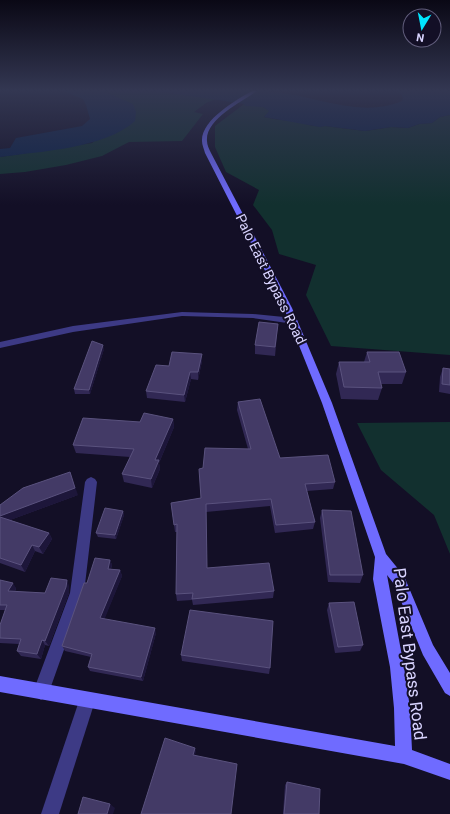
<svg xmlns="http://www.w3.org/2000/svg" width="450" height="814" viewBox="0 0 450 814" font-family="Roboto,sans-serif">
	<rect width="100%" height="100%" fill="#130f26"/>
	<!-- green -->
	<g fill="#12302f">
		<polygon points="103,91 153,91 216,99 206,103 194,112 203,114 182,141 129,142 102,156 66,165 25,172 0,174 0,157 92,143 133,105"/>
		<path d="M244,104L263,107L270,111L264,117C273,119 281,120 290,121C302,122 314,128 325,126L365,131L391,127L408,128L419,124L432,123L440,117L450,115V355L331,346L306,295L316,265L279,254L272,230L253,205L259,190L226,172L215,147V126Z"/>
		<polygon points="450,422 450,554 434,515 381,470 357,423"/>
	</g>
	<!-- water -->
	<g fill="#0c2248">
		<path d="M64,91H103L133,104L136,112L135,121C104,149 41,151 0,157V149L10,148L16,138L82,126L90,119L86,105L83,99Z"/>
		<path d="M153,91C193,91 234,88 273,92C316,95 359,119 402,101L403,98L399,91H450V115L440,117L432,123L419,124L408,128L391,127L365,131L325,126L320,127L264,117L269,111L263,107L245,106L244,104C214,99 184,95 153,91Z"/>
	</g>
	<g fill="none" stroke-linecap="round" stroke-linejoin="round">
		<!-- street -->
		<g fill="#3d3a85" fill-rule="evenodd">
			<polygon points="182,312 253,314 294,318 298,321 294,324 253,318 182,316 73,332 0,348 0,342 73,326"/>
			<polygon points="91,477 95,479 97,482 84,593 49,692 46,697 41,700 36,697 33,692 70,593 85,482 87,479"/>
			<polygon points="87,693 92,696 95,701 59,814 41,814 79,701 82,696"/>
		</g>
		<!-- secondary -->
		<path fill="#6f6bff" fill-rule="evenodd" d="M252,91H257C242,102 205,119 207,141C207,145 209,149 211,153L292,308L332,403L386,554L404,576L433,645L450,673V696L445,693L423,655L394,584L387,575L404,667L410,708L412,750L450,764V780L404,764L0,692V676L395,746L394,708L390,667L373,579L375,557L322,403L284,308L205,153C204,149 202,145 202,141C201,120 236,100 252,91Z"/>
	</g>
	<!-- wall -->
	<g fill="#312854">
		<polygon points="278,324 275,356 255,354 255,345"/>
		<polygon points="104,349 90,394 75,394 74,389"/>
		<polygon points="367,352 406,372 402,384 381,384 382,388 378,400 341,399 336,374 339,362 364,362"/>
		<polygon points="202,361 198,380 191,379 185,402 147,398 146,391 169,366"/>
		<polygon points="443,368 450,369 450,394 439,392 440,377"/>
		<polygon points="238,402 280,458 335,482 333,489 307,491 315,522 313,529 275,533 270,506 206,512 207,568 274,591 273,598 193,605 192,600 177,601 176,594 177,532 175,532 171,503 201,498 203,468 248,449 237,410"/>
		<polygon points="173,419 174,427 159,463 160,469 152,488 124,482 122,474 130,457 76,453 73,445"/>
		<polygon points="78,495 10,520 49,533 52,539 43,554 35,551 25,572 0,563 0,505"/>
		<polygon points="322,510 363,575 360,583 328,582 320,518"/>
		<polygon points="123,511 124,515 116,539 98,537 96,533"/>
		<polygon points="110,560 112,565 111,569 120,570 122,576 104,619 156,633 143,681 90,671 88,667 91,657 65,651 62,646 87,583"/>
		<polygon points="0,580 16,588 15,592 45,593 69,586 69,593 49,646 45,645 41,659 21,656 17,651 19,644 0,643 0,625 5,610 0,610"/>
		<polygon points="329,603 363,645 360,651 335,653 327,610"/>
		<polygon points="181,655 270,668 269,674 182,661"/>
		<polygon points="287,782 319,814 283,814 285,785"/>
	</g>
	<!-- shaded-wall -->
	<g fill="#1d163a">
		<polygon points="103,345 104,349 90,394 89,390"/>
		<polygon points="202,354 202,361 198,380 198,372"/>
		<polygon points="190,372 191,379 185,402 184,395"/>
		<polygon points="173,419 174,427 159,463 160,469 152,488 151,479 155,460"/>
		<polygon points="70,472 78,495 2,523 0,519 0,516"/>
		<polygon points="123,511 124,515 116,539 115,535"/>
		<polygon points="49,533 52,539 43,554 39,547"/>
		<polygon points="32,545 35,551 25,572 21,565"/>
		<polygon points="110,560 112,565 109,574 108,569"/>
		<polygon points="120,570 122,576 103,623 100,618"/>
		<polygon points="67,580 69,586 69,593 49,646 45,641"/>
		<polygon points="13,583 16,588 12,597 8,591"/>
		<polygon points="155,628 156,633 143,681 141,677"/>
		<polygon points="42,640 45,645 41,659 37,654"/>
		<polygon points="195,748 196,752 194,758 193,755"/>
		<polygon points="110,804 115,808 113,814 107,814"/>
	</g>
	<!-- building -->
	<g fill="#433a66" stroke="#5a527e">
		<polygon points="259,322 278,324 275,347 255,345"/>
		<polygon points="92,341 103,345 89,390 74,389"/>
		<polygon points="172,352 202,354 198,372 190,372 184,395 146,391 156,365 169,366"/>
		<polygon points="367,352 399,352 406,372 378,372 382,388 344,387 339,362 370,362"/>
		<polygon points="443,368 450,369 450,385 442,384"/>
		<polygon points="260,399 280,458 328,455 335,482 305,484 315,522 276,525 271,499 206,504 207,568 269,563 274,591 192,599 193,593 176,594 177,524 174,525 171,503 201,498 199,469 203,468 205,448 251,449 238,402"/>
		<polygon points="144,413 173,419 155,460 159,460 151,479 122,474 134,449 73,445 83,418 140,422"/>
		<polygon points="70,472 75,488 0,516 0,505 23,488"/>
		<polygon points="105,508 123,511 115,535 96,533"/>
		<polygon points="322,510 351,511 363,575 330,575"/>
		<polygon points="0,517 49,533 39,547 32,545 21,565 0,558"/>
		<polygon points="95,558 110,560 108,569 120,570 100,618 155,628 141,677 88,667 92,654 62,646 84,583 87,583"/>
		<polygon points="51,578 67,580 66,587 45,641 42,640 37,654 17,651 21,639 0,638 0,625 7,605 0,605 0,580 13,583 8,591 45,593"/>
		<polygon points="354,602 363,645 338,647 329,603"/>
		<polygon points="190,610 273,621 270,668 181,655"/>
		<polygon points="165,738 195,748 193,755 237,764 231,814 141,814"/>
		<polygon points="287,782 320,789 319,814 284,814"/>
		<polygon points="83,797 110,804 107,814 78,814"/>
	</g>
	<!-- sky -->
	<linearGradient id="sky" x2="0" y2="1"><stop stop-color="#0a0815"/><stop offset="0.44" stop-color="#333752"/><stop offset="1" stop-color="#333752" stop-opacity="0"/></linearGradient>
	<rect width="450" height="205" fill="url(#sky)"/>
	<g text-anchor="middle" dominant-baseline="central" stroke-width="4" stroke-linejoin="round" paint-order="stroke">
		<!-- street labels -->
		<g font-size="14" fill="#d9d4ff" stroke="#130f26">
			<text transform="translate(271 279) rotate(64)">Palo East Bypass Road</text>
		</g>
		<!-- near-street labels -->
		<g font-size="17" fill="#d9d4ff" stroke="#130f26">
			<text transform="translate(410 654) rotate(83)">Palo East Bypass Road</text>
		</g>
	</g>
	<!-- north arrow -->
	<g transform="translate(422 28) rotate(190)"><circle r="19" fill="#130f26" stroke="#625e7d"/>
	<path d="M0-3L7 15L0 10L-7 15Z" fill="#00e5ff"/>
	<text y="-6" font-size="11" font-weight="bold" text-anchor="middle" fill="#d9d4ff">N</text>
	</g>
</svg>
